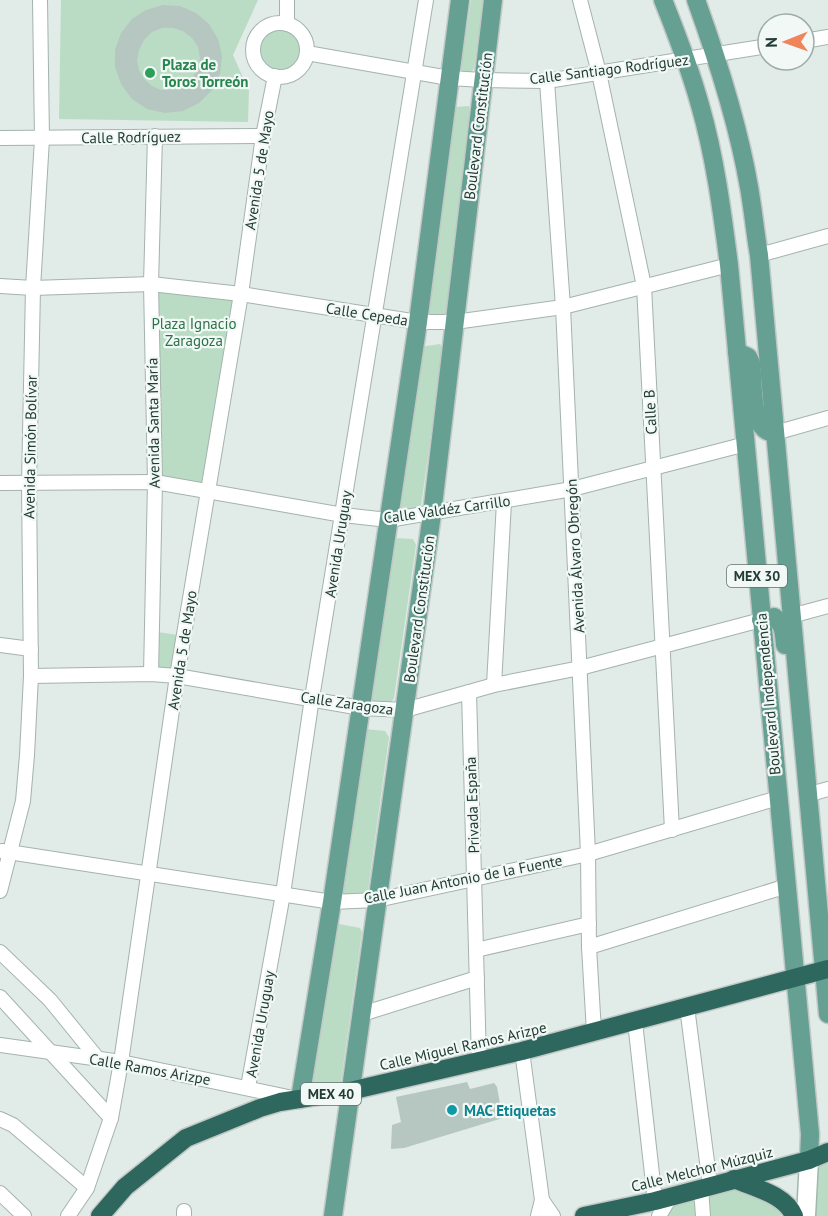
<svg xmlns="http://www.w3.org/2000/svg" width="828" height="1216" viewBox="0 0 828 1216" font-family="'PT Sans',sans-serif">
	<rect width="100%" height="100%" fill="#e1ebe7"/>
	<!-- green -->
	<g fill="#badcc4">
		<polygon points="61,0 258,0 233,55 249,91 248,122 59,119"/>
		<polygon points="471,0 484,0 474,68 471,73 462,71 461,67"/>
		<circle cx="280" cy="51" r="22"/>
		<polygon points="469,106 472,140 448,312 443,316 430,317 424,312 454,112 456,107"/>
		<polygon points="152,284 240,295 209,490 155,482"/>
		<polygon points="440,344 443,349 421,506 415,511 396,512 420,347"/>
		<polygon points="393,538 413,539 416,545 394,698 390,704 370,702"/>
		<polygon points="157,632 178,635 170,674 157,671"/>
		<polygon points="365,729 385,731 389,737 368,890 362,897 341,895"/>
		<polygon points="339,924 360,928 362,932 341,1082 337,1086 312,1084 309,1079 332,926"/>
		<polygon points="828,1163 828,1216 811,1216 815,1167"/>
		<polygon points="736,1177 796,1207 780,1216 662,1216 674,1192"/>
	</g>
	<!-- building -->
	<g fill="#b6c6c0" fill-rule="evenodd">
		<path d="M163,5L180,6L196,13L209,24L218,39L222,56L220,74L212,90L199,103L183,111L165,113L147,109L132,99L121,84L115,67V50L121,33L132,19L146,10ZM162,28H173L183,31L192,38L198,47L200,58L199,67L188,84L180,89L161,90L152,86L144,79L139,70L137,61L139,50L144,40L152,32Z"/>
		<polygon points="467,1082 470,1089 494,1083 497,1087 500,1104 504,1103 506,1117 404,1148 391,1149 392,1125 401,1122 396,1097"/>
	</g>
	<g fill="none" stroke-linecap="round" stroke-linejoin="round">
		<!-- street casing -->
		<g stroke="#a4b3ae" stroke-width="16">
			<g id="street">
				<polyline points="580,0 599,73 644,286 672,830"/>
				<circle cx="280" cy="50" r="27"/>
				<polyline points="287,24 287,0"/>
				<polyline points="804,41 828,37"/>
				<polyline points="307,53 449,78 483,80 547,81 768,46"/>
				<polyline points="547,81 563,307 588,854 589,947 594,1032"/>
				<polyline points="0,138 263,136"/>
				<polyline points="759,255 828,236"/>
				<polyline points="0,286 33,288 151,284 241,294 418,322 455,322 563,307 729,265"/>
				<polyline points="775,433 828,418"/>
				<polyline points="0,483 155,482 343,515 388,520 572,489 746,444"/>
				<polyline points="791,616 828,606"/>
				<polyline points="0,645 31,649"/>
				<polyline points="151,674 155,482 151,284 155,136"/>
				<polyline points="31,676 151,674 177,676 361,708 405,710 494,685 580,668 761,620"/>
				<polyline points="494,685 504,502"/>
				<polyline points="469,692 479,1061"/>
				<polyline points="807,795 828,789"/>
				<polyline points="2,851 332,902 377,900 588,854 778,798"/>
				<polyline points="0,891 23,801 27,755 31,676 29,484 33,288 42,139 40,0"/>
				<polyline points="589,947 787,886"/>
				<polyline points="476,950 589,924"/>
				<polyline points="0,952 50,1000 98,1059"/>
				<polyline points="0,997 111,1118"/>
				<polyline points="687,1007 710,1185"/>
				<polyline points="362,1014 477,978"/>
				<polyline points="635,1022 655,1201"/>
				<polyline points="0,1045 121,1062 293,1098"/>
				<polyline points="522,1051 542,1200 538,1216"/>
				<polyline points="248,1087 283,894 312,698 426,0"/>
				<polyline points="0,1119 13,1125 87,1188"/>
				<polyline points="701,1188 703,1216"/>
				<polyline points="0,1193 24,1216"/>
				<polyline points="542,1200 553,1216"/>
				<polyline points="68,1216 87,1188 111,1118 121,1062 177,676 241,294 263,136 275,76"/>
				<polyline points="184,1216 184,1211"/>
				<polyline points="659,1216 671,1196"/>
			</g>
		</g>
		<!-- secondary casing -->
		<g stroke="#a0b7af" stroke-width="21">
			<polyline id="secondary" points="806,1216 809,1160"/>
		</g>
		<!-- primary casing -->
		<g stroke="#c1c8c6" stroke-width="21">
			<g id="primary">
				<path d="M663,0C677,35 690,69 700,105C715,157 722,211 729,265L810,1134L809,1160"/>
				<path d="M696,0C718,61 738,123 749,187C753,209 755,232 759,255L828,1014"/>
				<path d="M737,352L748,357L751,363C754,382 749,432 775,433"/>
				<path d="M761,620L774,617C784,623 784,635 785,645"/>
				<polyline points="300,1099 332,902 418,322 460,0"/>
				<polyline points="333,1216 432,514 493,0"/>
			</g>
		</g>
		<!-- highway casing -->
		<g stroke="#c1c8c6" stroke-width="21">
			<g id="highway">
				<path d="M734,1179C754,1188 785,1194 794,1216"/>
				<polyline points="100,1216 125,1187 186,1138 260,1108 280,1102 350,1091 522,1051 828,969"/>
				<polyline points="584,1216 655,1201 809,1160 828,1152"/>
			</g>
		</g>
		<!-- street -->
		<use href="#street" stroke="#fff" stroke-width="14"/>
		<!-- secondary -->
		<use href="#secondary" stroke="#fff" stroke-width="18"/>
		<!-- primary -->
		<use href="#primary" stroke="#66a093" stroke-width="18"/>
		<!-- highway -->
		<use href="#highway" stroke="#2e675d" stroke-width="18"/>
	</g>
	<!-- markers -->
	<circle fill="#2e9e5b" stroke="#f1f8f5" stroke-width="2" cx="150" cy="73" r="6"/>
	<circle fill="#0f9aa8" stroke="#f1f8f5" stroke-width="2" cx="452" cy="1110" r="6"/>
	<g text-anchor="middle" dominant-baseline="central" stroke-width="4.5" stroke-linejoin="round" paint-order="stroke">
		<!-- shield labels -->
		<g fill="#f1f8f5" stroke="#60746f" stroke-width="1.5">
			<rect x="727" y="565" width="60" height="22" rx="4.5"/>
			<rect x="301" y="1083" width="60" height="22" rx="4.5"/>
		</g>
		<g font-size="14" font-weight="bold" fill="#223c35">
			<text x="757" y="576">MEX 30</text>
			<text x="331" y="1094">MEX 40</text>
		</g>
		<!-- leisure labels -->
		<g font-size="15" font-weight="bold" fill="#27864d" stroke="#f1f8f5" text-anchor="start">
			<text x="162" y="64">Plaza de<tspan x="162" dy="17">Toros Torreón</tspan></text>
		</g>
		<!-- street labels -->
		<g font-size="15" fill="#223c35" stroke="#f1f8f5">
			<text transform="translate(609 69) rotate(-7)">Calle Santiago Rodríguez</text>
			<text transform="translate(478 126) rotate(-83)">Boulevard Constitución</text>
			<text transform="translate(131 137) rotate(-1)">Calle Rodríguez</text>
			<text transform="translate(259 170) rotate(-81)">Avenida 5 de Mayo</text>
			<text transform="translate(367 314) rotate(9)">Calle Cepeda</text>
			<text transform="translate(650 412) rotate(-93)">Calle B</text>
			<text transform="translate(153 423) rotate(-91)">Avenida Santa María</text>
			<text transform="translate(30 447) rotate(-89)">Avenida Simón Bolívar</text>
			<text transform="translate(447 509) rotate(-8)">Calle Valdéz Carrillo</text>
			<text transform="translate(338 544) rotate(-81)">Avenida Uruguay</text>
			<text transform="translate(575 556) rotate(-93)">Avenida Álvaro Obregón</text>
			<text transform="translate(419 609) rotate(-82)">Boulevard Constitución</text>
			<text transform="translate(182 650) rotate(-81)">Avenida 5 de Mayo</text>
			<text transform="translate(768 694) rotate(-95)">Boulevard Independencia</text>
			<text transform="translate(347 703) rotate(8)">Calle Zaragoza</text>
			<text transform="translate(472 805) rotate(-92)">Privada España</text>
			<text transform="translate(463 879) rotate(-11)">Calle Juan Antonio de la Fuente</text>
			<text transform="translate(260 1024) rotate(-80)">Avenida Uruguay</text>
			<text transform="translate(463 1046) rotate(-13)">Calle Miguel Ramos Arizpe</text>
			<text transform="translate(150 1069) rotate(10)">Calle Ramos Arizpe</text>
			<text transform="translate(702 1169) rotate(-14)">Calle Melchor Múzquiz</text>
		</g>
		<!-- park labels -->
		<g font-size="15" fill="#2c7249" stroke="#f1f8f5">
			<text x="194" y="323">Plaza Ignacio<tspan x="194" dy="17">Zaragoza</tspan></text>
		</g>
		<!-- culture labels -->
		<g font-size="15" font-weight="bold" fill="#0d838f" stroke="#f1f8f5" text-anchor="start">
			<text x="464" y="1110">MAC Etiquetas</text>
		</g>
	</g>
	<!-- north arrow -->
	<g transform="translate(786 42) rotate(269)"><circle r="28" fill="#f1f8f5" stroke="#9eada8" stroke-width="1.5"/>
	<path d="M0-4.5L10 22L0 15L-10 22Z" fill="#f0845b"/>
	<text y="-9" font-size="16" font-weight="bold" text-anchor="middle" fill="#223c35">N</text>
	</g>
</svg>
